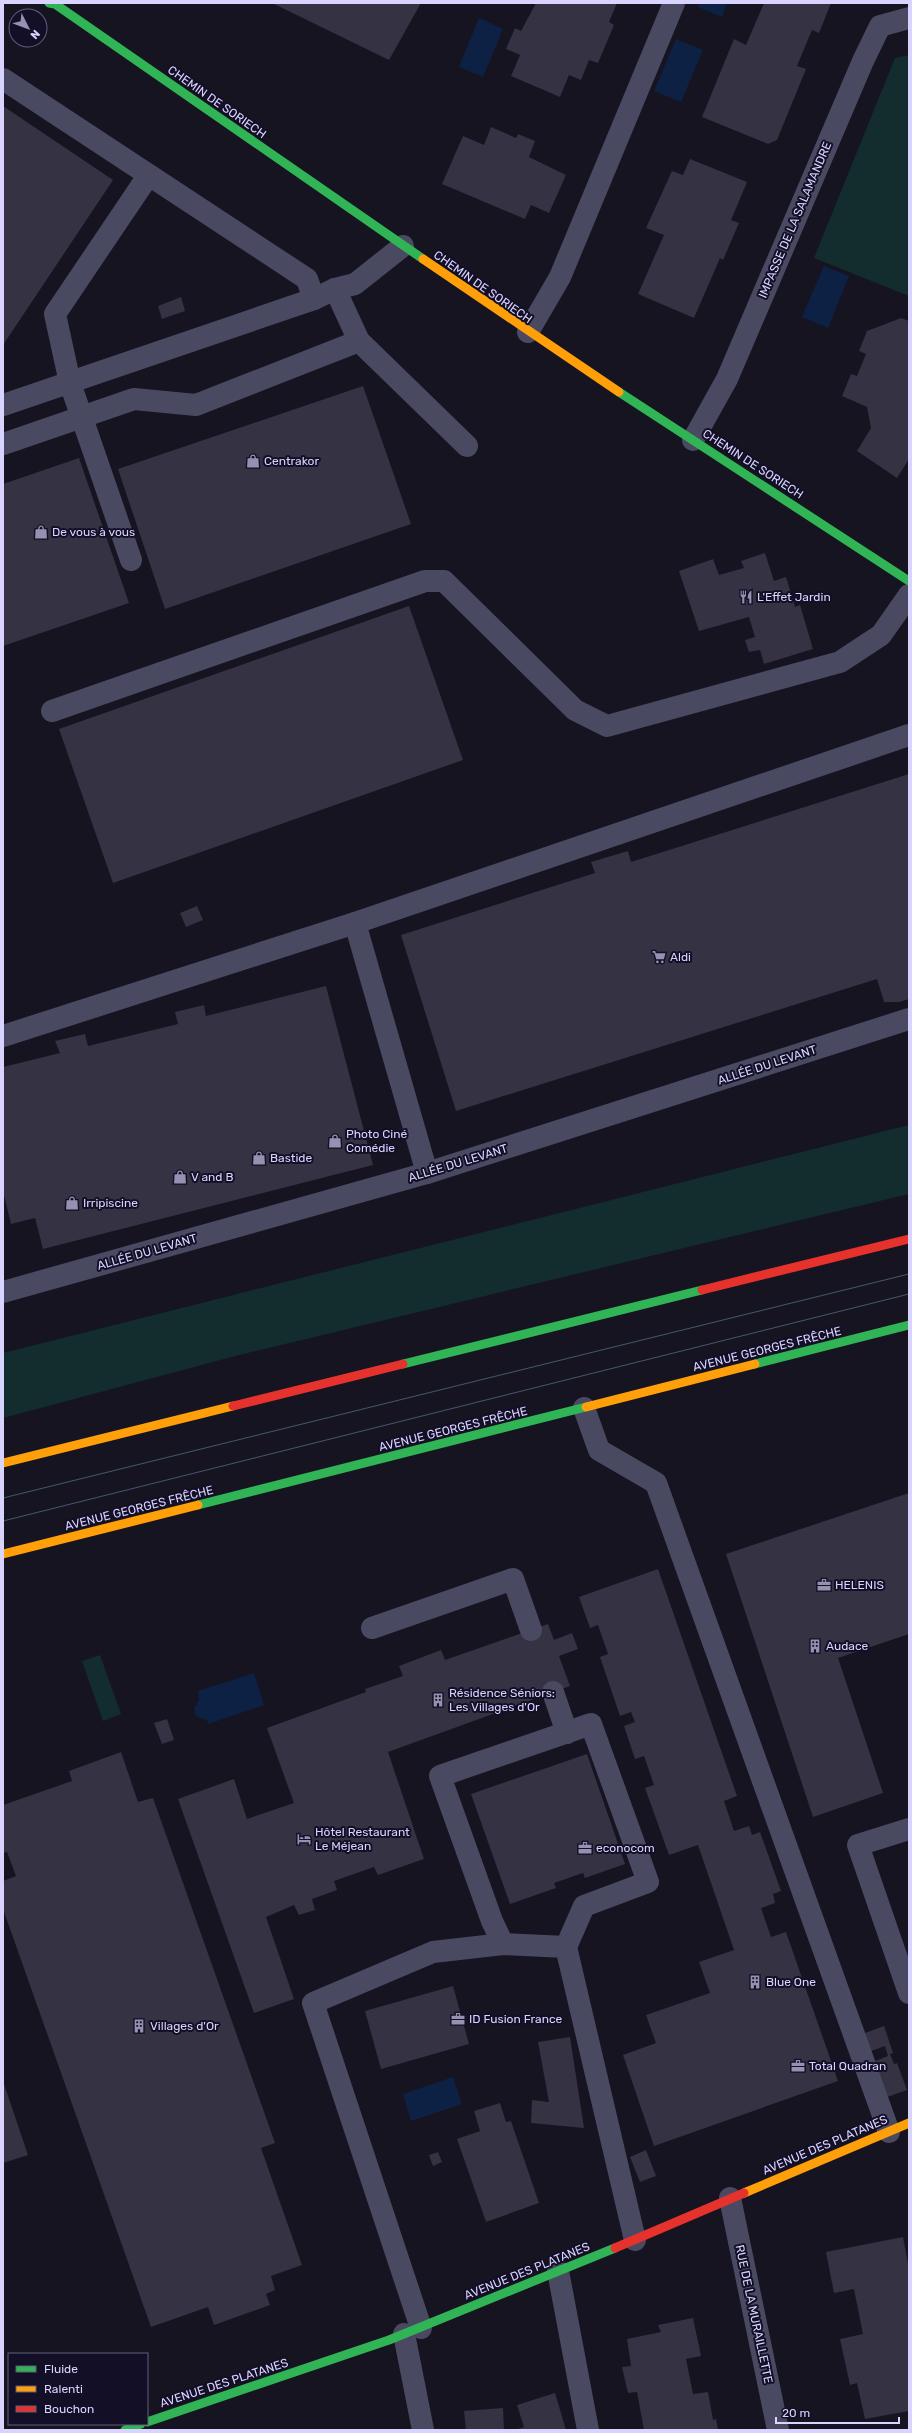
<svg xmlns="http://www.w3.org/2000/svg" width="912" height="2433" viewBox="0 0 912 2433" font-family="Rubik,sans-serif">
	<rect width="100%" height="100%" fill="#161421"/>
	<!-- green -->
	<g fill="#132c2d">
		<polygon points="909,55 909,296 814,258 895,58"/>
		<polygon points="909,1125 909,1194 239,1355 3,1418 3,1353"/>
		<polygon points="100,1655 121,1714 103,1721 82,1661"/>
	</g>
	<!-- water -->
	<g fill="#0d2144">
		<polygon points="699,3 727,3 722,17 698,7"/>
		<polygon points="479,18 503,29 483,77 459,67"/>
		<polygon points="676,39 703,50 681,102 654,91"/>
		<polygon points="824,266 849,276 828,328 802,317"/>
		<polygon points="254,1673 264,1705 208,1724 207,1720 196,1716 194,1709 199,1700 198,1691"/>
		<polygon points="453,2077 462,2104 411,2121 403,2094"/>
	</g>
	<!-- building -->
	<g fill="#343243">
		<polygon points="272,3 421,3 389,60"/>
		<polygon points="536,3 617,3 609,22 614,25 598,63 589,60 581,80 569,75 560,97 511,76 520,55 506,49 515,28 521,31"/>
		<polygon points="764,3 831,3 819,33 812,30 797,66 806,69 777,140 768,144 702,117 734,39 746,45"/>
		<polygon points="3,106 113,180 3,345"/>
		<polygon points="491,127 516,138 518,134 535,141 529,157 566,175 549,213 531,205 525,219 442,184 463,136 484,145"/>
		<polygon points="690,159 747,182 731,220 739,223 723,260 720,258 694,318 638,294 664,235 646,228 672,171 683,175"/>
		<polygon points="181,297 185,311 162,319 158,306"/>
		<polygon points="901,318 909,321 909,459 897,478 857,451 871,428 867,407 842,396 851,374 857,376 866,354 859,351 867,331"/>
		<polygon points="363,386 411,524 165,609 118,469"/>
		<polygon points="79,458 129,603 3,646 3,484"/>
		<polygon points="765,553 774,581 786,577 795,607 800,605 813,649 764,664 760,650 749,652 745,640 755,637 749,617 699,631 679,571 713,559 719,575 744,568 741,561"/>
		<polygon points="409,606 463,760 113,883 59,729"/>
		<polygon points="909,774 909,999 899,1002 884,1002 877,979 456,1111 401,935 595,873 591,862 628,851 631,862"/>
		<polygon points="197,906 203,920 186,927 180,913"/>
		<polygon points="326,986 373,1165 43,1249 35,1218 11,1224 3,1191 3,1067 60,1053 55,1041 85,1034 88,1046 178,1024 175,1012 204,1005 206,1016"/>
		<polygon points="909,1493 909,1634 838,1658 883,1793 813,1817 726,1554"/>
		<polygon points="658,1569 737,1796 724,1801 734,1831 749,1826 752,1835 760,1832 781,1891 773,1894 775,1903 761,1908 771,1937 786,1932 838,2081 654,2146 623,2055 656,2043 646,2015 710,1993 699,1962 734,1950 698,1845 669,1855 645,1788 654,1785 644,1756 635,1759 624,1726 635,1722 631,1712 620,1716 600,1657 608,1654 598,1625 590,1628 579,1597"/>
		<polygon points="548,1624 554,1640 572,1633 578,1649 559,1656 570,1686 388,1752 424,1859 378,1875 374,1867 334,1881 337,1890 312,1899 315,1910 299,1915 294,1905 266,1917 294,1999 254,2013 178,1799 234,1779 247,1819 294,1803 267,1728 366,1692 365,1689 403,1676 399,1666 441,1650 445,1660"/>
		<polygon points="167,1719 174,1740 162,1744 154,1723"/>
		<polygon points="121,1752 138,1802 153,1798 275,2143 261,2148 302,2265 271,2276 275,2290 266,2294 270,2305 214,2325 208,2307 151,2327 3,1909 3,1881 16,1876 7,1852 3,1853 3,1805 72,1781 69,1771"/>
		<polygon points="587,1754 625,1864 585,1878 583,1873 554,1883 556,1888 510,1904 471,1794"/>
		<polygon points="453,1986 469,2044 381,2069 365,2011"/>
		<polygon points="884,2026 893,2053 890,2054 894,2064 897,2063 907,2090 879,2100 867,2064 888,2056 885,2046 863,2054 857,2036"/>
		<polygon points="570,2037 584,2128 531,2123 532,2100 549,2102 538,2042"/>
		<polygon points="3,2081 28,2155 3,2163"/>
		<polygon points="500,2103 506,2122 511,2121 539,2203 486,2222 457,2139 480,2131 474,2111"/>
		<polygon points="646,2150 656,2176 640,2182 630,2157"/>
		<polygon points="438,2152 442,2162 433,2166 429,2155"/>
		<polygon points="903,2237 909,2269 909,2411 865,2419 857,2383 850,2385 840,2339 863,2334 854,2289 834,2293 826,2252"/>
		<polygon points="693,2318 701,2356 686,2359 693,2394 708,2392 713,2420 716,2419 718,2430 644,2430 637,2392 628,2393 622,2367 631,2366 627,2339 661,2332 658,2325"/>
		<polygon points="555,2393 566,2430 515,2430 524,2427 517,2405"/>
		<polygon points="503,2408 504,2430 466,2430 464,2411"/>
	</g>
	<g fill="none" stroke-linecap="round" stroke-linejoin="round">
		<!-- lane -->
		<g stroke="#4a4962" stroke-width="22">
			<polyline points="3,79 307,279 314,299"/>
			<polyline points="335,289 359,341 467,446"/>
			<polyline points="528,332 560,277 674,3"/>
			<polyline points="3,405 314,299 335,289 355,284 403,246"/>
			<polyline points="3,444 134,399 196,405 359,341"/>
			<polyline points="131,560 70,383 55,314 148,176"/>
			<polyline points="52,711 425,581 444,581 575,710 607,726 840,662 881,635 909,595"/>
			<polyline points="355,923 427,1173"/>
			<polyline points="3,1036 355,923 909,735"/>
			<polyline points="3,1292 427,1173 909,1019"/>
			<polyline points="372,1628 513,1579 531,1630"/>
			<polyline points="553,1692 567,1733"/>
			<polyline points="909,1829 858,1845 909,1993"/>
			<polyline points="503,1944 492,1921 440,1776 591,1724 648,1882 584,1906 566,1947"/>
			<polyline points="558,2271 588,2430"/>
			<polyline points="421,2328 313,2003 433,1952 503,1944 566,1947 635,2240"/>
			<polyline points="404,2334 423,2430"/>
		</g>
		<!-- street -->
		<g stroke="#4a4962" stroke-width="22">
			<polyline points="693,440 727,379 863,61 880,26 909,18"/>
			<polyline points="584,1408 599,1450 656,1483 889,2132"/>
			<polyline points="730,2198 778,2430"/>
		</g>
		<!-- fast -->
		<g stroke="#30b455" stroke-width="9">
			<polyline points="49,3 55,4 423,259"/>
			<polyline points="619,392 909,581"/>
			<polyline points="403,1364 702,1290"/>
			<polyline points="755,1364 909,1325"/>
			<polyline points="198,1505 586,1407"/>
			<polyline points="147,2422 389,2340 615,2248"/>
			<polyline points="125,2430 141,2424"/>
		</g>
		<!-- slow -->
		<g stroke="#ff9f0a" stroke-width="9">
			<polyline points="423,259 619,392"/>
			<polyline points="586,1407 755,1364"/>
			<polyline points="3,1463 233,1406"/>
			<polyline points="3,1554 198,1505"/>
			<polyline points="744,2193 909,2123"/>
		</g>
		<!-- jam -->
		<g stroke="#e5322d" stroke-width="9">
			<polyline points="702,1290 909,1239"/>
			<polyline points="233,1406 403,1364"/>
			<polyline points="615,2248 744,2193"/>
		</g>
		<!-- tram -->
		<g stroke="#43596b" stroke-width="1">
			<polyline points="3,1498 909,1274"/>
			<polyline points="3,1521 909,1294"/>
		</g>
	</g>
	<!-- icons -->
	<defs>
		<g id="shop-bare" transform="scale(1.08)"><path d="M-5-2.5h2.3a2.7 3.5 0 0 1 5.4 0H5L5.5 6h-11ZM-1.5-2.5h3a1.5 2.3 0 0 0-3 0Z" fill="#9591b1" stroke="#130f26" stroke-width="2.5" paint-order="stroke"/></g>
		<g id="restaurant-bare" transform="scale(1.08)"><path d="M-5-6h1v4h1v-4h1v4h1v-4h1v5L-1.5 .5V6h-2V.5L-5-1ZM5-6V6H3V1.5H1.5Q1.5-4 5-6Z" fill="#9591b1" stroke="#130f26" stroke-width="2.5" paint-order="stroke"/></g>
		<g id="supermarket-bare" transform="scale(1.08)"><path d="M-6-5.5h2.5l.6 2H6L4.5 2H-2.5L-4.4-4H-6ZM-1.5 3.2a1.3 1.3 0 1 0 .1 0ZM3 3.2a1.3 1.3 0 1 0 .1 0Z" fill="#9591b1" stroke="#130f26" stroke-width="2.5" paint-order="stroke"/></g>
		<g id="office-bare" transform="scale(1.08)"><path d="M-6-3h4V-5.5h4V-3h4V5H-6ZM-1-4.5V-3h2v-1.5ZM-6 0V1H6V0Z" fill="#9591b1" stroke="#130f26" stroke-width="2.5" paint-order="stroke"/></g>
		<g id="building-bare" transform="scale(1.08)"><path d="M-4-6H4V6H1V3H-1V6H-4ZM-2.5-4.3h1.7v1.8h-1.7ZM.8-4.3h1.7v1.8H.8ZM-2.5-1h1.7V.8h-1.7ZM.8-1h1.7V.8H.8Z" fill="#9591b1" stroke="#130f26" stroke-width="2.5" paint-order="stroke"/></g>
		<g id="hotel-bare" transform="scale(1.08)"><path d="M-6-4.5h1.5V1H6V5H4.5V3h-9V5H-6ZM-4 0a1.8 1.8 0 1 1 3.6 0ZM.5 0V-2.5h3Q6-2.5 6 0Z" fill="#9591b1" stroke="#130f26" stroke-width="2.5" paint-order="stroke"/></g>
	</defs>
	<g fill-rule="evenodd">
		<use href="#shop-bare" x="253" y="461"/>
		<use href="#shop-bare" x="41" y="532"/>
		<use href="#restaurant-bare" x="746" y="597"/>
		<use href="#supermarket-bare" x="659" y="957"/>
		<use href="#shop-bare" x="335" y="1141"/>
		<use href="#shop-bare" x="259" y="1158"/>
		<use href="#shop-bare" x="180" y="1177"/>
		<use href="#shop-bare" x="72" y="1203"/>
		<use href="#office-bare" x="824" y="1585"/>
		<use href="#building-bare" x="815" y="1646"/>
		<use href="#building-bare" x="438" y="1700"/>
		<use href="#hotel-bare" x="304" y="1839"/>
		<use href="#office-bare" x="585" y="1848"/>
		<use href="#building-bare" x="755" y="1982"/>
		<use href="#office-bare" x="458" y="2019"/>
		<use href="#building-bare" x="139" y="2026"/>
		<use href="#office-bare" x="798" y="2066"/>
	</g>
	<g text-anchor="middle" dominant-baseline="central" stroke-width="4" stroke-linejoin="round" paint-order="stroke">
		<!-- street labels -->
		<g font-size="12" fill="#d9d4ff" stroke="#130f26">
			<text transform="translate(217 102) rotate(35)">CHEMIN DE SORIECH</text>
			<text transform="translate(795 220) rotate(-67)">IMPASSE DE LA SALAMANDRE</text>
			<text transform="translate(483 287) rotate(35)">CHEMIN DE SORIECH</text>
			<text transform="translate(753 464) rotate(33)">CHEMIN DE SORIECH</text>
			<text transform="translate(767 1065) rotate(-18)">ALLÉE DU LEVANT</text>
			<text transform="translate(458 1163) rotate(-17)">ALLÉE DU LEVANT</text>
			<text transform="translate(147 1252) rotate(-16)">ALLÉE DU LEVANT</text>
			<text transform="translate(767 1349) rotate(-14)">AVENUE GEORGES FRÊCHE</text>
			<text transform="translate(453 1429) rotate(-14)">AVENUE GEORGES FRÊCHE</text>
			<text transform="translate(139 1508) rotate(-14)">AVENUE GEORGES FRÊCHE</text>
			<text transform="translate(825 2145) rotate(-23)">AVENUE DES PLATANES</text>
			<text transform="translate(527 2271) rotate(-22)">AVENUE DES PLATANES</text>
			<text transform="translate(754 2314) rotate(78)">RUE DE LA MURAILLETTE</text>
			<text transform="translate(224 2383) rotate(-18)">AVENUE DES PLATANES</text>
		</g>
		<!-- poi labels -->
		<g font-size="12" fill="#d9d4ff" stroke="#130f26" text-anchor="start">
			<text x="264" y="461">Centrakor</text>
			<text x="52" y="532">De vous à vous</text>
			<text x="757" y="597">L'Effet Jardin</text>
			<text x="670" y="957">Aldi</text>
			<text x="346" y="1134">Photo Ciné<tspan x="346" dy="14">Comédie</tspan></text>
			<text x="270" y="1158">Bastide</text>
			<text x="191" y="1177">V and B</text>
			<text x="83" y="1203">Irripiscine</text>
			<text x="835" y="1585">HELENIS</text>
			<text x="826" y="1646">Audace</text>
			<text x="449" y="1693">Résidence Séniors:<tspan x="449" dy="14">Les Villages d'Or</tspan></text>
			<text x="315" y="1832">Hôtel Restaurant<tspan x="315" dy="14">Le Méjean</tspan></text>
			<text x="596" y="1848">econocom</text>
			<text x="766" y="1982">Blue One</text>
			<text x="469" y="2019">ID Fusion France</text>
			<text x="150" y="2026">Villages d'Or</text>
			<text x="809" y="2066">Total Quadran</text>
		</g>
	</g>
	<!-- border -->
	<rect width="912" height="2433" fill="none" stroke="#d9d4ff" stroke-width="8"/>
	<!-- legend -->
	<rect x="8" y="2353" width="140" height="72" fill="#130f26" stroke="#625e7d"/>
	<rect x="16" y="2366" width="20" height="6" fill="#30b455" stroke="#625e7d"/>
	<text x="44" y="2373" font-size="12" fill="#d9d4ff">Fluide</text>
	<rect x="16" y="2386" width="20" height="6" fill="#ff9f0a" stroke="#625e7d"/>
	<text x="44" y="2393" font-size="12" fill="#d9d4ff">Ralenti</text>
	<rect x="16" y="2406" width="20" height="6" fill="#e5322d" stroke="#625e7d"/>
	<text x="44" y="2413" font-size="12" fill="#d9d4ff">Bouchon</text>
	<!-- north arrow -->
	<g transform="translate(28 28) rotate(132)"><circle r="19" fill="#130f26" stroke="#625e7d"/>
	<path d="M0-3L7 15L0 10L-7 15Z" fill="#9591b1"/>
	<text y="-6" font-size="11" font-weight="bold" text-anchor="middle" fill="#d9d4ff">N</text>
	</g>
	<!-- scale -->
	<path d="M776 2417v6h123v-6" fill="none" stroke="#d9d4ff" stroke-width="2"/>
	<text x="782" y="2417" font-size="12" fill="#d9d4ff" stroke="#130f26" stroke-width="3" paint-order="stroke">20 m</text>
</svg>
